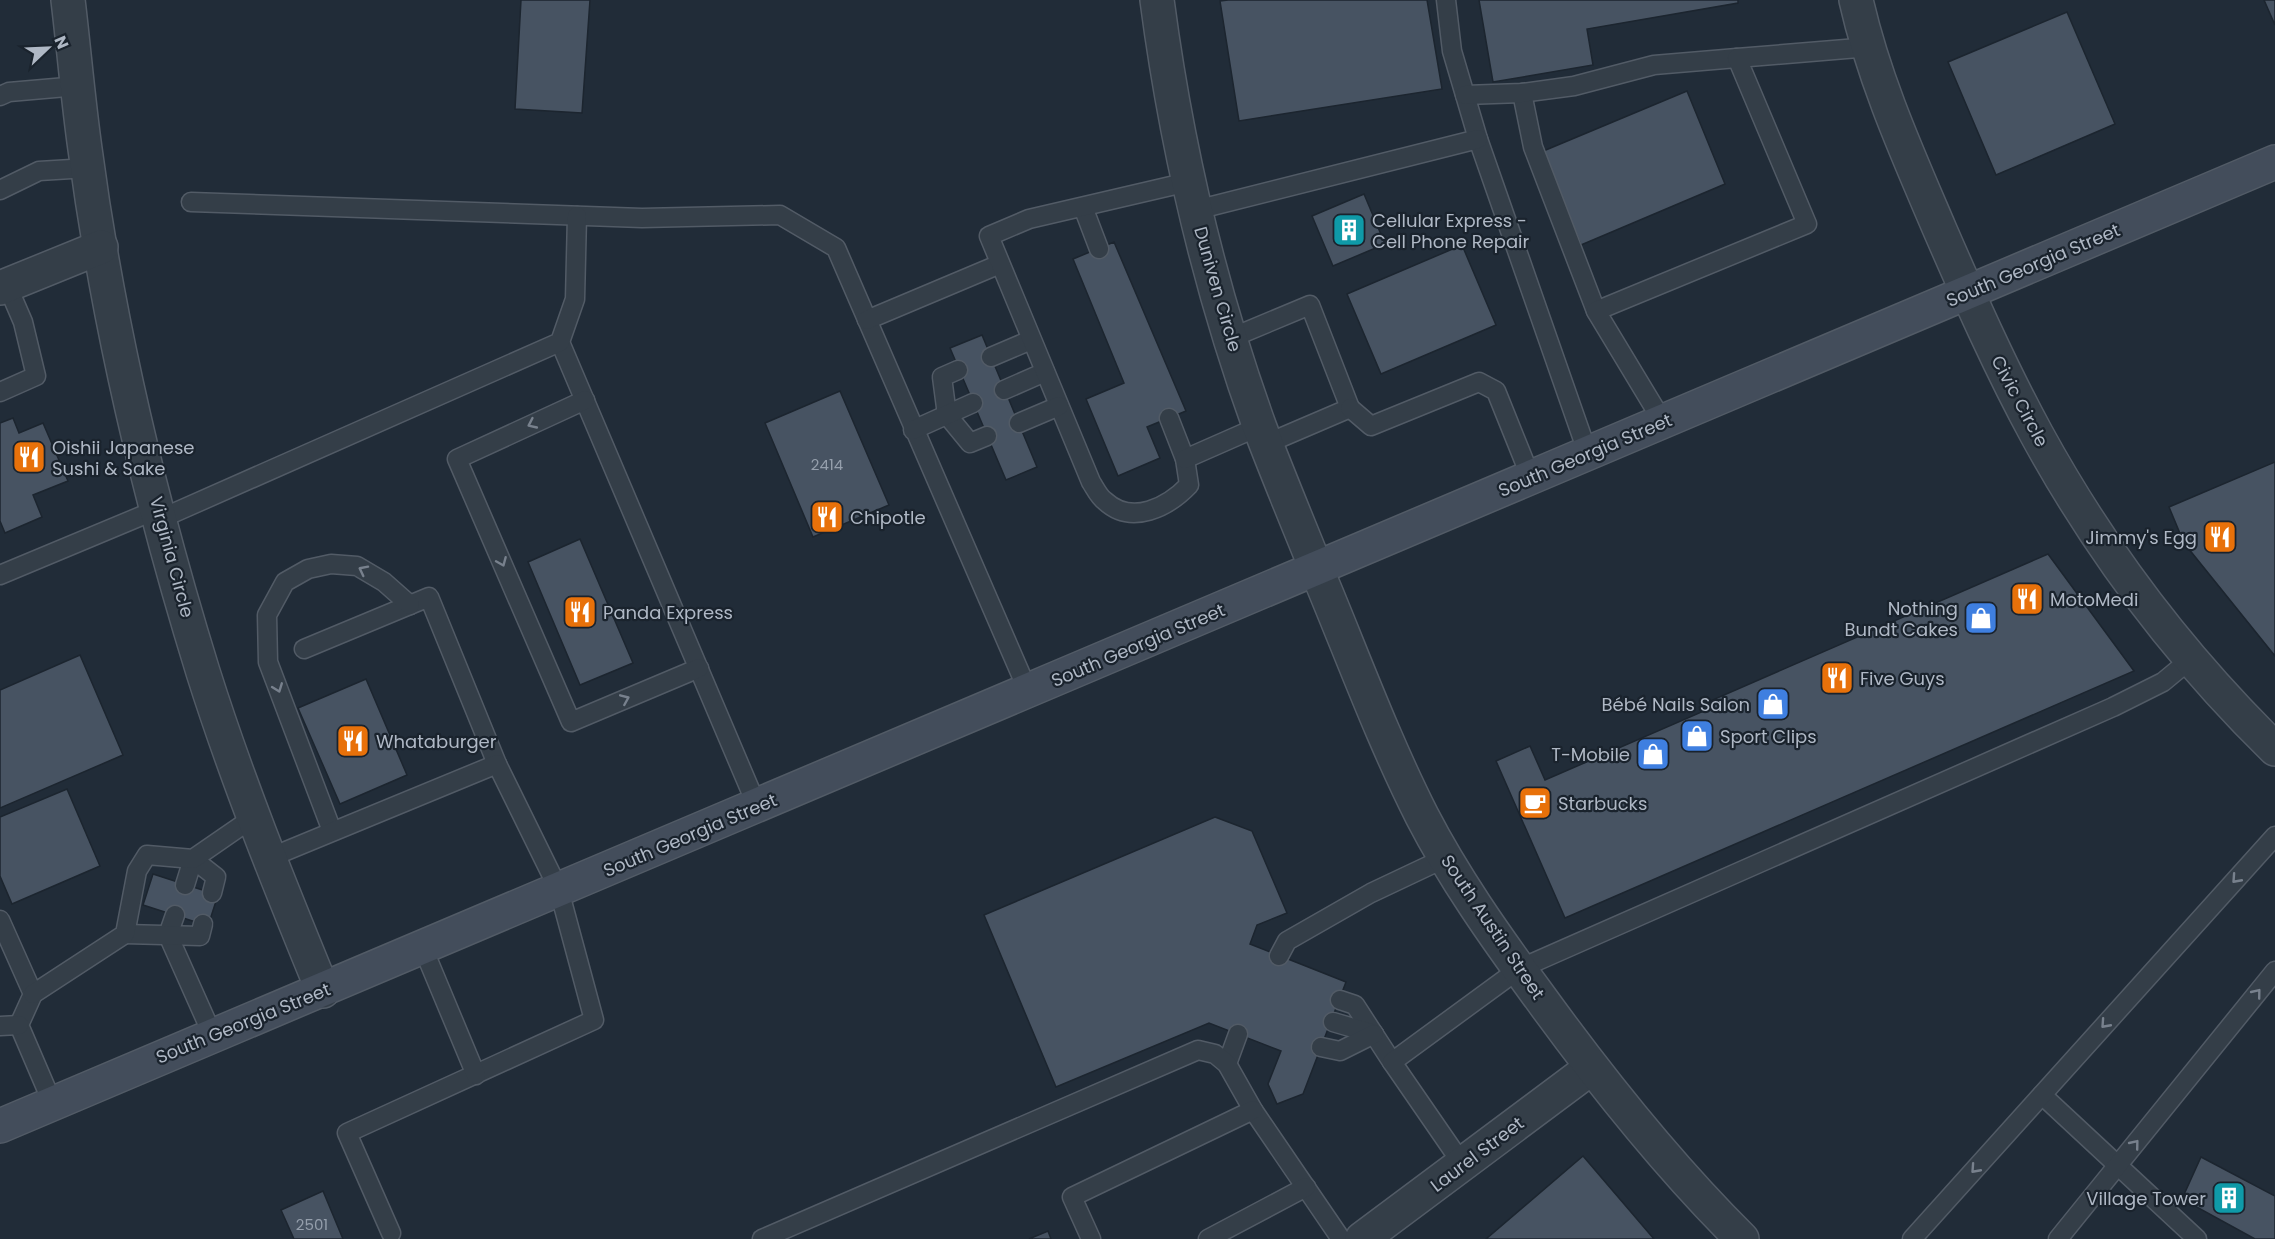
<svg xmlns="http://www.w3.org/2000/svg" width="2275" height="1239" viewBox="0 0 2275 1239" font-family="Poppins,sans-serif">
	<rect width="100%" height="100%" fill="#212c38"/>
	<!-- building -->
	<g fill="#475362" stroke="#1c252f" stroke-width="1.5">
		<polygon points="521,0 590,0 582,113 515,109"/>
		<polygon points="1228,0 1427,0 1442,89 1239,121 1220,1"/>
		<polygon points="1479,0 1738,0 1738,3 1587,29 1593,65 1493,82"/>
		<polygon points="2264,0 2275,0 2275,25"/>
		<polygon points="2067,12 2115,124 1996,175 1948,62"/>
		<polygon points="1687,91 1725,184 1581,245 1541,152"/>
		<polygon points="1364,194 1385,244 1333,266 1312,216"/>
		<polygon points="1114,242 1186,411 1147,427 1160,458 1118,476 1086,399 1124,383 1073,259"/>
		<polygon points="1462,245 1496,325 1381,374 1347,294"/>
		<polygon points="982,335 1037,467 1006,480 950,348"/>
		<polygon points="840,391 889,505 813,537 765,423"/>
		<polygon points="13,418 19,433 43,423 68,481 33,495 42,517 5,533 0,521 0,423"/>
		<polygon points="2275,462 2275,656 2184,543 2169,507"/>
		<polygon points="580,539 633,663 580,685 528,562"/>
		<polygon points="2048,554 2134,671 1565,918 1496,761 1530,746 1545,780 1704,711 1701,705"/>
		<polygon points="80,655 123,755 0,808 0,690"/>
		<polygon points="366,679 407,775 340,804 298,708"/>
		<polygon points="67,789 100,866 12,904 0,876 0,817"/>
		<polygon points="1215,817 1252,831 1287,913 1257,925 1250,944 1346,982 1303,1094 1277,1104 1268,1084 1281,1051 1209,1023 1056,1087 984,915"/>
		<polygon points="153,874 218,895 208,926 143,905"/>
		<polygon points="1583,1156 1654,1239 1486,1239"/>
		<polygon points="2201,1157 2275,1196 2275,1239 2255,1239 2182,1199"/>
		<polygon points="323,1191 343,1239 294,1239 281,1210"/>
		<polygon points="1048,1231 1051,1239 1029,1239"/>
	</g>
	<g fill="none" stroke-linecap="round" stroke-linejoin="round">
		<!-- service casing -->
		<g stroke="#525b66" stroke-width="21">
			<g id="service">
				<polyline points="1446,0 1452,51 1478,139 1588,454"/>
				<polyline points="1522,93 1533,147 1596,311"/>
				<polyline points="1465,95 1522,93 1574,86 1654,65 1737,58"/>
				<polyline points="0,96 9,92 78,86"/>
				<polyline points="0,190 39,171 88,168"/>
				<polyline points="191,202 642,218 780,215 836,248 1028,691"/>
				<polyline points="1083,207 1099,249"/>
				<polyline points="1196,210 1478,139"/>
				<polyline points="867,320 1000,264"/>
				<polyline points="1231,338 1310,305 1350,408 1266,444"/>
				<polyline points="560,342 757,806"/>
				<polyline points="991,357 1031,340"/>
				<polyline points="958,370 942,377 947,415 970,443 987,436"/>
				<polyline points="1004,390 1045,372"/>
				<polyline points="0,392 36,376 23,322 7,285"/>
				<polyline points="585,400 457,459 571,722 699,668"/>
				<polyline points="1350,408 1371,426 1479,382 1496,391 1531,478"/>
				<path d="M1169,418L1185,459L1189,485C1168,507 1132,526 1105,501C1099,497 1095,488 1091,482L989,236L1029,219L1188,182"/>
				<polyline points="1663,422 1596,311 1807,224 1737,58 1870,47"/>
				<polyline points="1019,423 1059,406"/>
				<polyline points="913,430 973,403"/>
				<polyline points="1185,459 1260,426"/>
				<polyline points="160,519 560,342 575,299 577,216"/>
				<polyline points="0,575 158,509"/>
				<polyline points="304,649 429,597 497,764"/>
				<polyline points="332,831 268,662 267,615 285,582 308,569 331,564 357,566 384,582 410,605"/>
				<polyline points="269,858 497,764 559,890 594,1020 347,1133 391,1233"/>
				<polyline points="185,885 193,859 216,877 212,893"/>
				<polyline points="175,915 168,935 213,1036"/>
				<polyline points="0,920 33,994 19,1025 52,1102"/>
				<polyline points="125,934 200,936 203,924"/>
				<polyline points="423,948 476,1075"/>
				<polyline points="1279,956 1287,941 1371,893 1445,858"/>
				<polyline points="33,994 125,934 137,871 147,855 193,859 254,817"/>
				<polyline points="1340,1000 1355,1005 1392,1062"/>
				<polyline points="1333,1022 1374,1034"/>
				<polyline points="0,1026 19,1025"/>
				<polyline points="1321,1047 1340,1051 1374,1034"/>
				<polyline points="1227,1064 1238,1034"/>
				<polyline points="2042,1095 2197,1239"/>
				<polyline points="1463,1165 1392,1062 1519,969 2113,707 2163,682 2192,658"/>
				<polyline points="762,1239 1198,1050 1215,1054 1227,1064 1253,1110 1341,1239"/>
				<polyline points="1091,1239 1072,1197 1253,1110"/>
				<polyline points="1208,1239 1306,1187"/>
				<polyline points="1912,1239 2275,836"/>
				<polyline points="2058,1239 2275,971"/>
			</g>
		</g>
		<!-- minor casing -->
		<g stroke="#525b66" stroke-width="36">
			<g id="minor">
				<path d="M68,0C74,50 78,99 85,149C108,324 151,504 203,672C237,780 280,886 323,991"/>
				<polyline points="0,288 101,247"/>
				<polyline points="1362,1239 1591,1068"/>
			</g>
		</g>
		<!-- tertiary casing -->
		<g stroke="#525b66" stroke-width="36">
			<g id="tertiary">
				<path d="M1157,0C1176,145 1210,290 1260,428C1279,478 1300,528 1320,578C1353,657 1383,739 1422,816C1454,878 1495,936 1536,992C1599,1079 1666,1164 1742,1239"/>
				<path d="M1856,0C1874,80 1908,155 1940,230C1970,299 2001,369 2037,435C2100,550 2182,658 2275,749"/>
			</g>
		</g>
		<!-- secondary casing -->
		<g stroke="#525b66" stroke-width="36">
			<polyline id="secondary" points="0,1126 2275,162"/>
		</g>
		<!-- service -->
		<use href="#service" stroke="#343e48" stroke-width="18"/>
		<!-- minor -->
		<use href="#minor" stroke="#343e48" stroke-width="33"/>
		<!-- tertiary -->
		<use href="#tertiary" stroke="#343e48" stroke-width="33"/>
		<!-- secondary -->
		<use href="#secondary" stroke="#434d5b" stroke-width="33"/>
	</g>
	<!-- one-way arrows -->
	<defs><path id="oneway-chevron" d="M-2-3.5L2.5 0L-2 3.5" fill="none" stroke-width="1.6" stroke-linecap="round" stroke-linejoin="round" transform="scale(1.5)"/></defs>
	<g stroke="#78818d">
		<use href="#oneway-chevron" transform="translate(532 424) rotate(155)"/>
		<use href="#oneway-chevron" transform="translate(502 562) rotate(67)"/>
		<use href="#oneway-chevron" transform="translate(363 570) rotate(-153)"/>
		<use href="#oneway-chevron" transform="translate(278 688) rotate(69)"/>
		<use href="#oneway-chevron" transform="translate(625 699) rotate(-23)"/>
		<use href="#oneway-chevron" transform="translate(2236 879) rotate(132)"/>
		<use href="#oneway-chevron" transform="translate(2257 993) rotate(-51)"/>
		<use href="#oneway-chevron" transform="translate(2105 1024) rotate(132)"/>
		<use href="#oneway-chevron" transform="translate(2135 1144) rotate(-51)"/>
		<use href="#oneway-chevron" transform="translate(1975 1169) rotate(132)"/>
	</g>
	<!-- icons -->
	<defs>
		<g id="building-square" transform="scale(1.725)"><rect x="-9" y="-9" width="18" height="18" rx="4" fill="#0f9aa8" stroke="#1a232d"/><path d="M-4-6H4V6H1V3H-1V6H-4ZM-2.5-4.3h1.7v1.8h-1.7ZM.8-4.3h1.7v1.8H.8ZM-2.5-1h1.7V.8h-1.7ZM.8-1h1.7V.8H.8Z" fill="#fff"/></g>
		<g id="restaurant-square" transform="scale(1.725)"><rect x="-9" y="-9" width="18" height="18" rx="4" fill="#e8710a" stroke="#1a232d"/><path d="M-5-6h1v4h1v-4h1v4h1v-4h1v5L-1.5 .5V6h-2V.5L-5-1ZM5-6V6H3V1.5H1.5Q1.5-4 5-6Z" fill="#fff"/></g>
		<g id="shop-square" transform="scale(1.725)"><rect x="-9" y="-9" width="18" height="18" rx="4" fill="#3f7fe0" stroke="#1a232d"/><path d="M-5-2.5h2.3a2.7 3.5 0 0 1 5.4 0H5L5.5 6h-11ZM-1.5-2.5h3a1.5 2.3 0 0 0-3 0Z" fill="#fff"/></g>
		<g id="cafe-square" transform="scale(1.725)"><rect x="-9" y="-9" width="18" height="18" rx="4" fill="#e8710a" stroke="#1a232d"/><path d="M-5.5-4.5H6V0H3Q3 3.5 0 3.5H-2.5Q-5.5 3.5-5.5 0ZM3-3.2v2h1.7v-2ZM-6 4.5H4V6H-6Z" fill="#fff"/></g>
	</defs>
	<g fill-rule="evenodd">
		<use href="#building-square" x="1349" y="230"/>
		<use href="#restaurant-square" x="29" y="457"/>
		<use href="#restaurant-square" x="827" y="517"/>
		<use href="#restaurant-square" x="2220" y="537"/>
		<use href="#restaurant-square" x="2027" y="599"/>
		<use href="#restaurant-square" x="580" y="612"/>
		<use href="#shop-square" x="1981" y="618"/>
		<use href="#restaurant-square" x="1837" y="678"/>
		<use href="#shop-square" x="1773" y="704"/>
		<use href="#shop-square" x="1697" y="736"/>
		<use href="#restaurant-square" x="353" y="741"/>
		<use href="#shop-square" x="1653" y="754"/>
		<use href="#cafe-square" x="1535" y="803"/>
		<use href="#building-square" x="2229" y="1198"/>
	</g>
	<g text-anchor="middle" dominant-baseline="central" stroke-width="4.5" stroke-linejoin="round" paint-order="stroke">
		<!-- number labels -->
		<g font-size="15" fill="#959fac">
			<text x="827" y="464">2414</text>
			<text x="312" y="1224">2501</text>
		</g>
		<!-- poi labels -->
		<g font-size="18" fill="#afb8c5" stroke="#1a232d" text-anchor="start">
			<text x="1372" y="220">Cellular Express -<tspan x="1372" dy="21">Cell Phone Repair</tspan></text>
			<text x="52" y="447">Oishii Japanese<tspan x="52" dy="21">Sushi &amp; Sake</tspan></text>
			<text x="850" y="517">Chipotle</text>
			<text x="2197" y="537" text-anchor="end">Jimmy's Egg</text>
			<text x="2050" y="599">MotoMedi</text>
			<text x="1958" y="608" text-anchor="end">Nothing<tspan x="1958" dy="21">Bundt Cakes</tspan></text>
			<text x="603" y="612">Panda Express</text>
			<text x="1860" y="678">Five Guys</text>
			<text x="1750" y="704" text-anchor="end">Bébé Nails Salon</text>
			<text x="1720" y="736">Sport Clips</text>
			<text x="376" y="741">Whataburger</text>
			<text x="1630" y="754" text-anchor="end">T-Mobile</text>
			<text x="1558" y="803">Starbucks</text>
			<text x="2206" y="1198" text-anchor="end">Village Tower</text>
		</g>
		<!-- street labels -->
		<g font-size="18" fill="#afb8c5" stroke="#1a232d">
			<text transform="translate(2033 265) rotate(-23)">South Georgia Street</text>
			<text transform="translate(1218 289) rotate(74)">Duniven Circle</text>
			<text transform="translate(2020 401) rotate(62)">Civic Circle</text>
			<text transform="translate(1585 455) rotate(-23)">South Georgia Street</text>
			<text transform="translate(172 557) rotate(75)">Virginia Circle</text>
			<text transform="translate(1138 645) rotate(-23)">South Georgia Street</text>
			<text transform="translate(690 835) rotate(-23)">South Georgia Street</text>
			<text transform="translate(1493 927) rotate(56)">South Austin Street</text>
			<text transform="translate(243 1023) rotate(-22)">South Georgia Street</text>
			<text transform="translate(1477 1154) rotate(-37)">Laurel Street</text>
		</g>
	</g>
	<!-- north arrow -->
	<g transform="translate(48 48) rotate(67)" stroke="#1a232d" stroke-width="4.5" paint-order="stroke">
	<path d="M0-4.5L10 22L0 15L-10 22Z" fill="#afb8c5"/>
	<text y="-9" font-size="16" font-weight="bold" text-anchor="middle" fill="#afb8c5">N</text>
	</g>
</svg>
